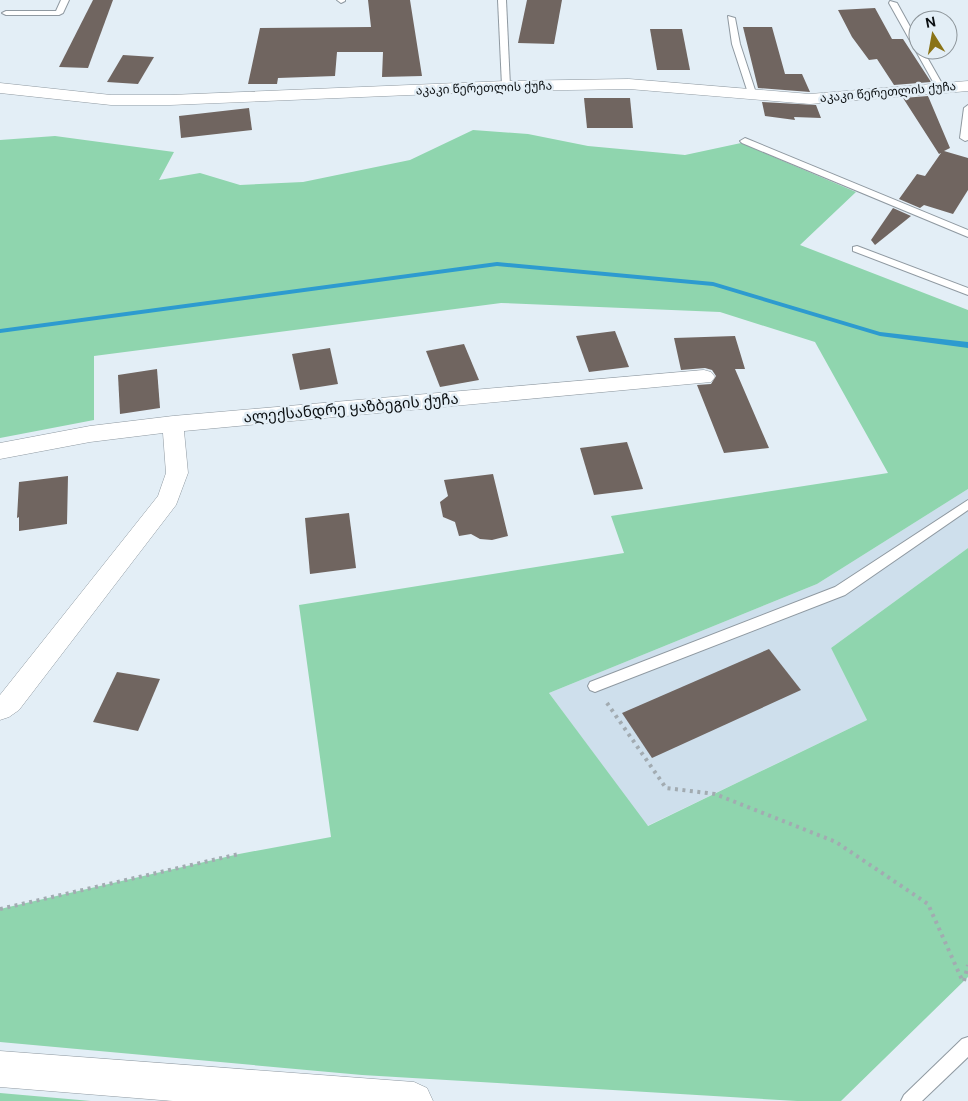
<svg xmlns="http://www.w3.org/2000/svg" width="968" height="1101" viewBox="0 0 968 1101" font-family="'DM Sans','Noto Sans Georgian',sans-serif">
	<rect width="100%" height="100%" fill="#e3eef6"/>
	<!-- built -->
	<polygon fill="#cedfec" points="968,489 968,548 831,648 867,720 647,826 549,693 817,584"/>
	<!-- green -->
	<g fill="#8fd5ae">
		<polygon points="473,130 528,134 588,146 685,155 741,143 856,192 800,245 968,310 968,489 817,584 549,693 648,826 867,720 831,648 968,548 968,977 841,1101 797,1101 362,1075 0,1042 0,909 239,854 331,837 299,605 624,553 611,516 888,473 815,342 720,312 501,303 94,356 94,420 0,438 0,140 55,136 174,152 159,180 200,173 240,185 303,182 410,160"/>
		<polygon points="0,1093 91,1101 0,1101"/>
	</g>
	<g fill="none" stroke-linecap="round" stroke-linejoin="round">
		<!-- stream -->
		<polygon fill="#2d9bcf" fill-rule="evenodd" points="497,262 713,282 880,332 968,342 968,348 880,336 713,286 497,266 0,333 0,329"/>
	</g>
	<!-- building -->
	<g fill="#706560">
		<polygon points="93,0 113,0 88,68 59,67"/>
		<polygon points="368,0 410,0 422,76 382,77 383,52 337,52 335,76 278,78 277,84 248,84 260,28 371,27"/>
		<polygon points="527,0 562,0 554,44 518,43"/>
		<polygon points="875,8 892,39 903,39 931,82 894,85 877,59 869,60 852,37 838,10"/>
		<polygon points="743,27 772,27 785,74 802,74 810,92 758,88"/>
		<polygon points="650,29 682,29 690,70 657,70"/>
		<polygon points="123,55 154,57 138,84 107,82"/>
		<polygon points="928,96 950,148 944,151 968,158 968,190 953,214 924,205 920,208 899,199 917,174 925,176 941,153 939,154 903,98"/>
		<polygon points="584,98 630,98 633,128 587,128"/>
		<polygon points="762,102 816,105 821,118 794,117 795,120 765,116"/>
		<polygon points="249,108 252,130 181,138 179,116"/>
		<polygon points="893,208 911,216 875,245 871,240"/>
		<polygon points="615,331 629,367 589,372 576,336"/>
		<polygon points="735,336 745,369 735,369 769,448 724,453 697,385 711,384 716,376 712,370 705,368 681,370 674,338"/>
		<polygon points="464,344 479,380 440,387 426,351"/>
		<polygon points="330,348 338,384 300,390 292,354"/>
		<polygon points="157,369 160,408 120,414 118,375"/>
		<polygon points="627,442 643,489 594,495 580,448"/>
		<polygon points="493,474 508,536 492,540 480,539 471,534 459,536 455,522 443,517 440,502 448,496 444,480"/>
		<polygon points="68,476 67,524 19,531 19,517 17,518 19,482"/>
		<polygon points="349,513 356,568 310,574 305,518"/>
		<polygon points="769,649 801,690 652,758 622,713"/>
		<polygon points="117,672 160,679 138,731 93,722"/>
	</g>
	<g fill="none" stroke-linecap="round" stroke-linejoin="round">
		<!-- lane casing -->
		<g stroke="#8f99a1" stroke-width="2">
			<g id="lane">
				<polygon points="61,0 69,0 63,13 59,15 6,15 2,13 6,11 56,11"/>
				<polygon points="337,0 345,0 345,1 341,3"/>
				<polygon points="498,0 506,0 510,86 506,89 502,86"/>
				<polygon points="890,1 897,3 918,41 918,50 923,50 944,87 943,89 936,87 889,3"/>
				<polygon points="728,16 735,18 740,44 756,93 755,95 748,93 732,44"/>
				<polygon points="968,105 968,140 965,141 960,138 964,108"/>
				<polygon points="745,138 968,230 968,237 742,143 740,141"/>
				<polygon points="857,246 968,288 968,295 853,251 853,247"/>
				<polygon points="968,500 968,510 845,595 600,690 595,692 590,690 588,686 590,682 835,587"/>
				<polygon points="968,1037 968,1057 922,1101 901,1101 904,1095 962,1039"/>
			</g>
		</g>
		<!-- street casing -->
		<g stroke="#8f99a1" stroke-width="1">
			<g id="street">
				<polygon points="629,79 810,94 968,81 968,91 810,104 629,89 506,91 170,105 111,105 0,93 0,83 111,95 170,95 506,81"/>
				<polygon points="704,370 711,372 715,377 711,382 184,431 188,473 176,505 19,710 9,717 0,720 0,695 158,496 166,473 163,433 90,442 0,459 0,443 90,426 173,416"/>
			</g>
		</g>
		<!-- secondary casing -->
		<g stroke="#8f99a1" stroke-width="1">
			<polygon id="secondary" points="0,1051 414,1082 427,1088 433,1101 173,1101 0,1087"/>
		</g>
		<!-- path -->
		<g stroke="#a2abb1" stroke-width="4" stroke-dasharray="3 4.5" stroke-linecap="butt">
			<polyline points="607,703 666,788 715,794 836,842 928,904 963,982"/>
			<polyline points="0,909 239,854"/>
			<polyline points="964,981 968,965"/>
		</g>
		<!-- lane -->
		<use href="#lane" fill="#fff" fill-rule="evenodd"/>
		<!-- street -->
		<use href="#street" fill="#fff" fill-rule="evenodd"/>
		<!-- secondary -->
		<use href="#secondary" fill="#fff" fill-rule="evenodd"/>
	</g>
	<g text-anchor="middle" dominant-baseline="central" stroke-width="5" stroke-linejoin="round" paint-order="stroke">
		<!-- far-street labels -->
		<g font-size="12" fill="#0b0f11" stroke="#e3eef6">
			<text transform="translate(484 88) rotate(-2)">აკაკი წერეთლის ქუჩა</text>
			<text transform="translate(888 92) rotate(-5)">აკაკი წერეთლის ქუჩა</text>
		</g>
		<!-- street labels -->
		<g font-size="15" fill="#0b0f11" stroke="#e3eef6">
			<text transform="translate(351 408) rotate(-5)">ალექსანდრე ყაზბეგის ქუჩა</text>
		</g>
	</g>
	<!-- north arrow -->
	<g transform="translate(933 35) rotate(349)"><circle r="24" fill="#e3eef6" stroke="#8d959a"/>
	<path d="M0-4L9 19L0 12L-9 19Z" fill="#8a7317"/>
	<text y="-8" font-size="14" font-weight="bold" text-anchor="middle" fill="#0b0f11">N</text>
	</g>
</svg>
